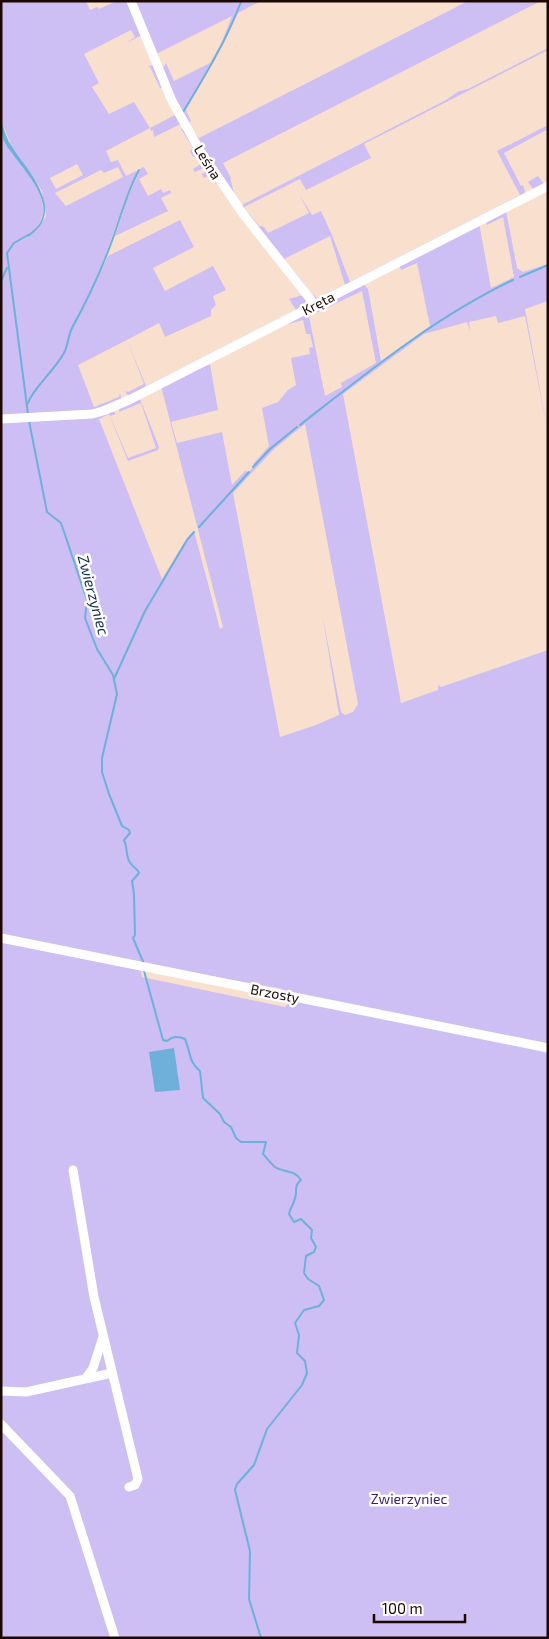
<svg xmlns="http://www.w3.org/2000/svg" width="549" height="1639" viewBox="0 0 549 1639" font-family="'Exo 2',sans-serif">
	<rect width="100%" height="100%" fill="#f9e0ce"/>
	<!-- green -->
	<g fill="#cdbef3" fill-rule="evenodd">
		<path d="M1,1H86L90,10L97,7L99,9L117,1H129L142,33L140,36L126,43L135,37L131,30L84,54L99,83L92,87L109,114L134,102L150,128L175,115L162,87L160,88L150,67H147L153,65L181,124L154,137L153,130L151,131L150,128L106,151L111,162L118,160L126,176L138,170L125,199L105,257L87,301L108,256L180,220L194,247L153,268L165,291L213,266L226,290L213,296L216,305L211,310V316L165,337L159,323L127,340L146,386L296,310L289,299L303,295L308,303L307,306L129,397L125,391L128,392L144,384L127,340L78,365L94,407L119,397L120,393L122,401L112,410L116,414L110,416L128,458L156,448L141,403L119,412L120,406L140,399L159,447L158,450L128,461L109,414L99,419L162,579L187,538L194,531L220,629L223,627L161,386L210,364L218,410L171,422L177,443L222,432L232,485L245,471L249,472L253,467L254,463L269,446L262,408L278,402L288,390L296,385L291,358L310,354L309,348L313,347L310,334H306L303,320L285,325L308,311L325,396L342,387L341,383L376,363L362,291L316,313L313,309L363,283L368,289L381,361L430,326L417,263L401,270L399,264L479,223L491,288L514,277L503,217L487,225L486,220L506,211L517,268L523,272L548,264V301L525,309L548,433L525,316L498,323L496,316L469,322L470,331L467,322L424,334L343,394L401,703L438,690V685L441,687L548,650V1638H1V132C13,161 71,208 27,235L28,237L43,221L46,216L42,191L11,145L1,120ZM77,164L83,175L56,189L50,178ZM118,167L123,177L66,206L55,193L101,170L104,173ZM305,424L358,704L353,712L345,715L341,712L322,613L339,715L316,725L280,737L233,493L274,449ZM139,963L283,989L288,1004L285,1007L142,977Z"/>
		<polygon points="133,1 261,1 238,13 223,45 186,110 191,121 189,122 192,128 190,129 181,114 163,68 166,63 174,81 210,63 221,44 232,16 158,53 156,52"/>
		<polygon points="468,1 541,1 223,163 230,176 234,194 242,205 446,100 459,91 468,89 548,48 548,50 364,144 371,158 306,190 300,179 244,207 246,210 243,211 193,134 195,133 199,138"/>
		<polygon points="548,125 548,129 504,153 521,186 523,185 526,195 321,300 316,300 310,293 310,292 318,299 345,285 330,236 284,259 306,286 304,286 248,217 250,215 259,226 264,227 268,233 309,213 299,194 312,215 321,211 332,235 350,282 520,195 497,151"/>
		<polygon points="183,128 212,173 204,178 202,174 207,171 205,167 195,172 193,169 202,163 198,155 193,157 190,151 193,148 181,129"/>
		<polygon points="144,167 148,174 139,179 148,196 161,189 163,193 170,190 171,193 161,198 168,211 115,236 127,199 141,168"/>
		<polygon points="538,176 544,184 533,189 528,182"/>
	</g>
	<!-- water -->
	<g fill="#6eb0da">
		<path d="M1,120C4,128 6,138 11,145C28,172 68,211 28,237L27,235C69,210 20,168 5,143C1,135 1,128 1,120Z"/>
		<polygon points="174,1048 180,1090 155,1092 149,1052"/>
	</g>
	<g fill="none" stroke-linecap="round" stroke-linejoin="round">
		<!-- stream -->
		<g stroke="#6eb0da" stroke-width="2">
			<path d="M183,112C205,76 226,41 241,2"/>
			<polyline points="28,235 14,243 7,253 28,414"/>
			<polyline points="520,277 548,265"/>
			<polyline points="1,281 7,268"/>
			<path d="M28,403C33,388 55,370 64,353C68,346 68,336 72,328C88,299 102,269 113,238C121,215 127,192 139,170"/>
			<path d="M29,421L47,512L61,523L87,600L85,618L97,649L113,675L117,694L102,758V772L109,794L122,826L129,830L130,833L124,840C128,848 125,857 131,864C134,868 137,868 139,873L132,881L134,894L135,935L133,938L144,964"/>
			<path d="M300,425C368,372 435,317 513,280"/>
			<polyline points="253,467 270,449 297,427"/>
			<polyline points="199,527 249,472"/>
			<polyline points="114,679 145,611 187,540 194,532"/>
			<path d="M144,971L163,1040L167,1041C173,1036 178,1036 185,1039C191,1053 188,1061 200,1071L203,1098L220,1114L224,1122L231,1127L236,1138L241,1142H266L263,1154C267,1158 271,1164 275,1167C284,1173 294,1169 301,1180C293,1186 298,1191 295,1198C294,1204 290,1208 289,1214L294,1222L301,1219L312,1230L311,1238L316,1247L314,1252L306,1256L304,1273L308,1279L319,1286L324,1300L319,1306L304,1310L295,1323L299,1335L297,1353L305,1361L307,1373L302,1385L267,1429L254,1465L237,1484L235,1490L250,1551L249,1599L261,1638"/>
		</g>
		<!-- minor -->
		<g stroke="#fff" stroke-width="9">
			<polyline points="131,1 172,101 199,149 243,214 315,305"/>
			<polyline points="1,419 92,414 103,411 129,400 548,186"/>
			<polyline points="1,938 548,1048"/>
			<polyline points="73,1170 94,1297 138,1479 135,1485 129,1487"/>
			<polyline points="86,1378 93,1368 103,1337"/>
			<polyline points="1,1391 26,1392 112,1373"/>
			<polyline points="1,1424 70,1496 115,1638"/>
		</g>
	</g>
	<g text-anchor="middle" dominant-baseline="central" stroke-width="5" stroke-linejoin="round" paint-order="stroke">
		<!-- street labels -->
		<g font-size="14" fill="#1c0800" stroke="#fff">
			<text transform="translate(208 162) rotate(58)">Leśna</text>
			<text transform="translate(318 303) rotate(-27)">Kręta</text>
			<text transform="translate(275 993) rotate(11)">Brzosty</text>
		</g>
		<!-- park labels -->
		<g font-size="14" fill="#3a1d65" stroke="#fff">
			<text x="409" y="1498">Zwierzyniec</text>
		</g>
		<!-- water labels -->
		<g font-size="15" font-style="italic" fill="#102e40" stroke="#fff">
			<text transform="translate(94 595) rotate(75)">Zwierzyniec</text>
		</g>
	</g>
	<!-- border -->
	<rect width="549" height="1639" fill="none" stroke="#1c0800" stroke-width="5"/>
	<!-- scale -->
	<path d="M374 1614v8h91v-8" fill="none" stroke="#1c0800" stroke-width="2.5"/>
	<text x="382" y="1614" font-size="15" fill="#1c0800" stroke="#ffffff" stroke-width="4" paint-order="stroke">100 m</text>
</svg>
